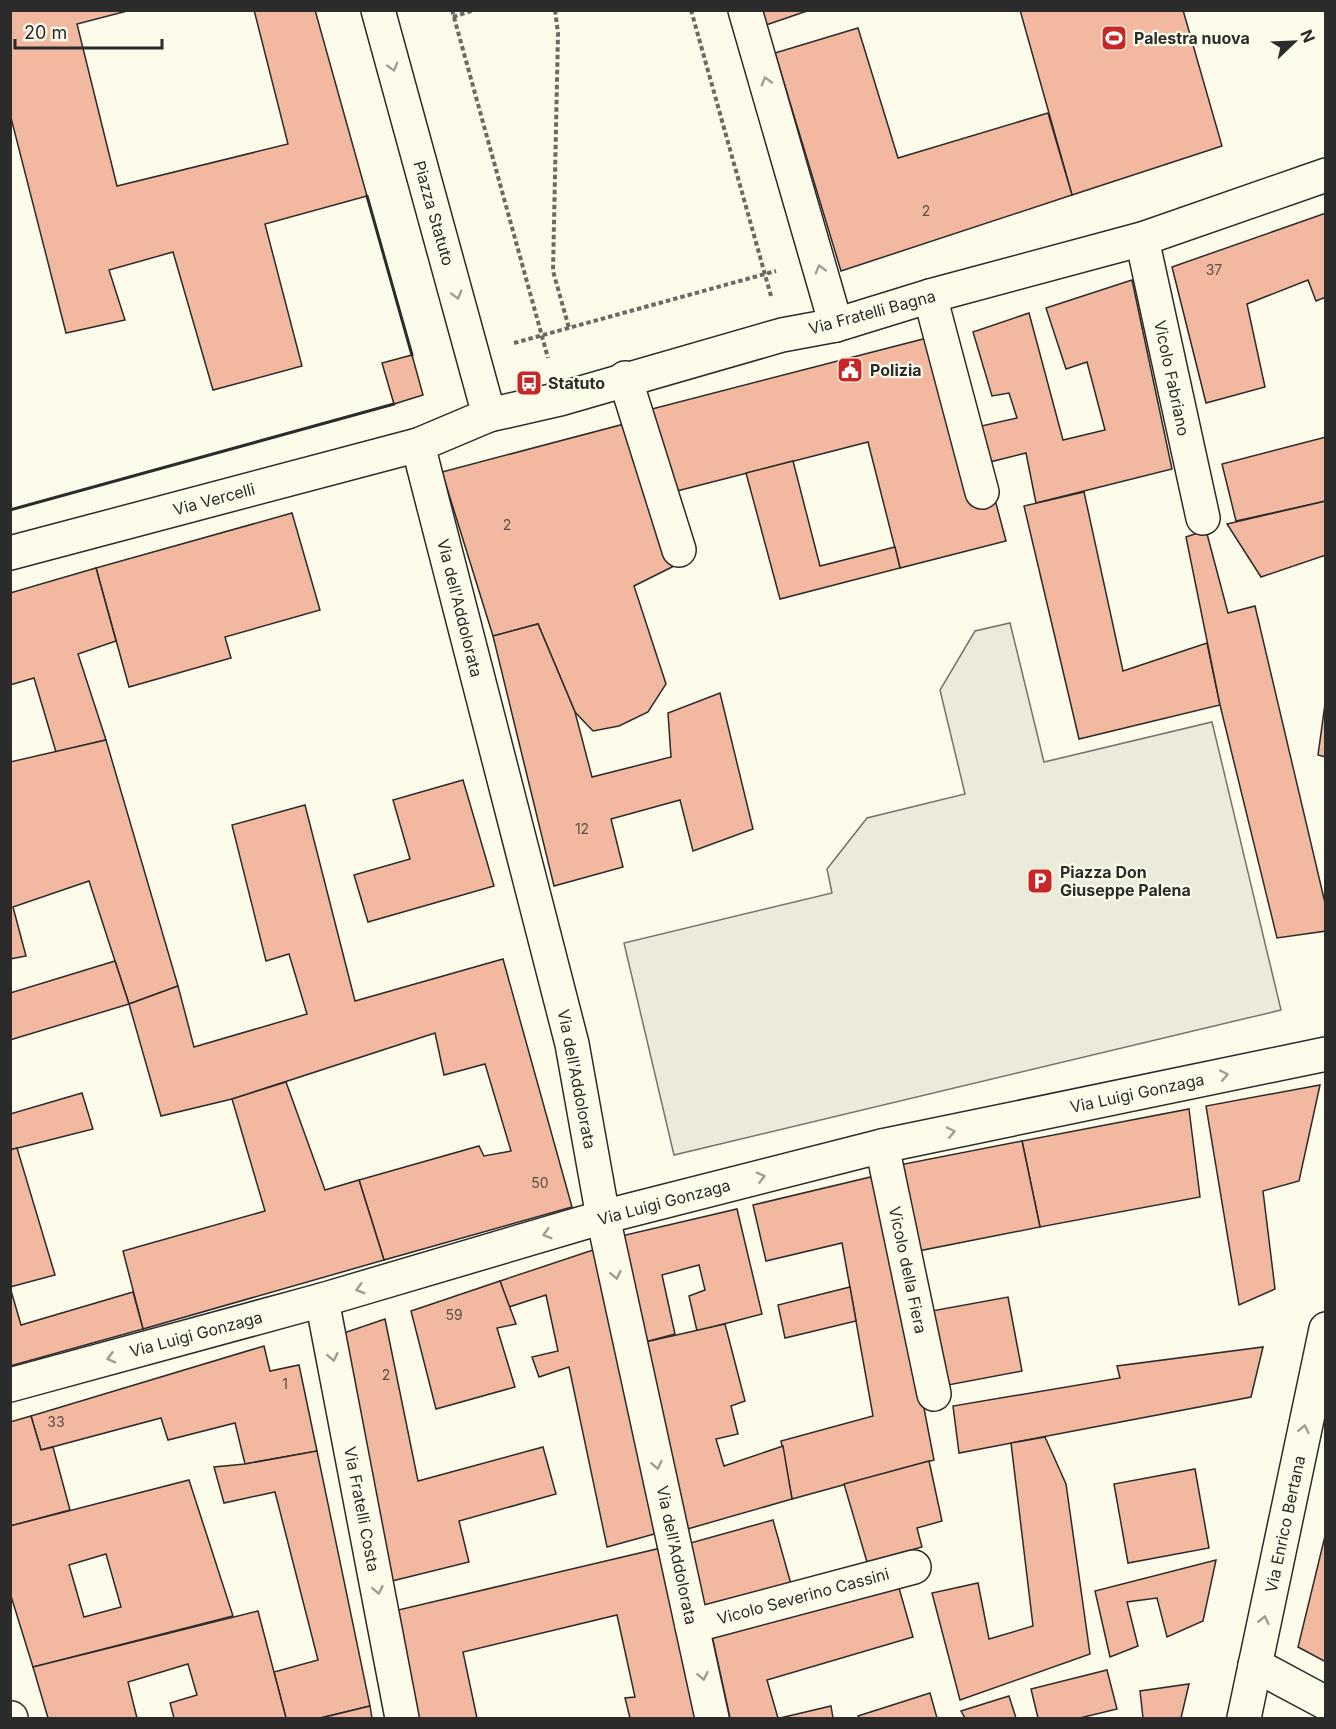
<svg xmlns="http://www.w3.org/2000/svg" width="1336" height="1729" viewBox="0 0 1336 1729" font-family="Inter,sans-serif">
	<rect width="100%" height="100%" fill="#fdfbea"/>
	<!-- parking -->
	<polygon fill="#eceadb" stroke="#74746e" stroke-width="1.5" points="1010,623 1044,762 1212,722 1281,1010 674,1155 624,943 832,893 827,869 867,818 965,794 940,690 975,631"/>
	<!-- building -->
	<g fill="#f2b8a0" stroke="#2b2b2b" stroke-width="1.5" fill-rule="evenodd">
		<polygon points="10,10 131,10 77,24 117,186 288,144 254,10 315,10 367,196 265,224 302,366 213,390 173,252 109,270 125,320 66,333 10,114"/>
		<polygon points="761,10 810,10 766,25"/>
		<polygon points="1020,10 1183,10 1222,146 1072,195"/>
		<polygon points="858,28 898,158 1048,113 1072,195 841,271 775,53"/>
		<polygon points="1326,213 1326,297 1316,301 1308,280 1247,304 1265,387 1206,403 1172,267"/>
		<polygon points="1132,280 1172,469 1036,503 1026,453 986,463 977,427 1017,418 1009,393 992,396 973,332 1029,313 1063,440 1105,430 1087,362 1066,369 1046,308"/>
		<polygon points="931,337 993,492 1006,541 900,568 868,442 669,493 648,410"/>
		<polygon points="412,355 423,395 394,404 382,363"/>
		<polygon points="628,423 674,566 634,586 666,684 648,712 619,726 593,731 575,712 538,624 493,636 442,472"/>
		<polygon points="1326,437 1326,501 1236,521 1222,464"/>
		<polygon points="793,461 820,566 895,547 900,568 780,599 746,473"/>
		<polygon points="1084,492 1123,671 1207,643 1220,705 1079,739 1024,506"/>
		<polygon points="1326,501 1326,555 1261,577 1227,524"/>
		<polygon points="292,513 320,610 225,637 231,658 129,687 96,568"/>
		<polygon points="1206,530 1228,613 1255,606 1326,907 1326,931 1277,938 1220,705 1186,537"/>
		<polygon points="96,568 116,641 78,654 106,740 56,752 34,678 10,685 10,593"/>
		<polygon points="538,624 575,712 592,777 671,757 668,713 720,693 753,829 693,851 680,800 611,819 623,867 554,886 493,636"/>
		<polygon points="1325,704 1326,704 1326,757 1318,755"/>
		<polygon points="106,740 178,986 129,1004 89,881 13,907 26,956 10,959 10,762"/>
		<polygon points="463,780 494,886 368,922 354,875 410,859 393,800"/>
		<polygon points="305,805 355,1001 503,959 572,1207 384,1260 359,1180 479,1146 484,1156 511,1151 485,1064 444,1075 435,1033 232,1099 161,1116 129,1004 178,986 194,1047 307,1014 289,954 266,961 232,825"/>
		<polygon points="115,961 129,1004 10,1040 10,993"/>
		<polygon points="286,1082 325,1190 359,1180 384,1260 143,1329 123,1251 265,1211 232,1099"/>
		<polygon points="1320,1085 1299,1181 1263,1191 1275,1289 1239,1305 1206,1106"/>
		<polygon points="82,1093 93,1129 10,1150 10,1114"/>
		<polygon points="1189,1109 1200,1197 1040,1227 1022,1141"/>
		<polygon points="1022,1141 1040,1227 913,1252 894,1166"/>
		<polygon points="17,1148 55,1275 10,1287 10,1150"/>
		<polygon points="879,1175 934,1460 792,1499 781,1441 873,1416 842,1243 766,1261 753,1205"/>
		<polygon points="737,1209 762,1314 697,1331 689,1296 705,1290 699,1265 662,1275 675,1334 641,1343 617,1237"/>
		<polygon points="596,1249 658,1533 607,1547 569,1367 539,1377 532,1357 558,1351 546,1295 509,1307 500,1281"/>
		<polygon points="500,1281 516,1324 497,1328 515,1387 436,1409 411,1311"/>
		<polygon points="10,1287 21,1325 133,1292 143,1329 10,1366"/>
		<polygon points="850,1287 856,1321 785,1338 778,1305"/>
		<polygon points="1008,1297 1022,1371 943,1386 926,1312"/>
		<polygon points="385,1319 418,1481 543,1447 556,1494 459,1521 469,1562 388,1582 338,1335"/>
		<polygon points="725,1324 745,1401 731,1406 738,1434 716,1439 724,1466 783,1446 792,1499 684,1530 641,1343"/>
		<polygon points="264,1346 270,1371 299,1365 317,1451 245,1464 235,1423 168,1440 161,1418 41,1450 31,1416"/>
		<polygon points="1263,1347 1251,1397 959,1453 953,1406 1120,1378 1117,1366"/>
		<polygon points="31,1416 41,1450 53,1447 70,1510 10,1526 10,1422"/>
		<polygon points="1045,1437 1066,1484 1090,1654 960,1700 932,1593 978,1583 989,1639 1033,1626 1011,1443"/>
		<polygon points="317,1451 370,1706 320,1718 286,1718 274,1672 318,1660 275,1492 224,1503 214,1467 245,1464"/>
		<polygon points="929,1461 942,1521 917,1528 922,1547 867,1562 844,1484"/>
		<polygon points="1195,1469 1209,1548 1128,1563 1114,1484"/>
		<path d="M189,1480L233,1616L33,1667L10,1593V1526ZM106,1554L121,1607L84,1617L69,1565Z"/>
		<polygon points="773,1520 791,1584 702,1608 687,1544"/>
		<polygon points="1326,1532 1326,1662 1298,1647"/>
		<polygon points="661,1548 698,1718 630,1718 625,1698 635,1697 617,1615 463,1652 477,1718 416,1718 394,1611"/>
		<polygon points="1216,1560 1203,1621 1167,1637 1157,1598 1127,1602 1138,1646 1110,1657 1095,1591"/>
		<polygon points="897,1581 913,1637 767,1680 778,1718 730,1718 711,1631"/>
		<polygon points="258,1611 286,1718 174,1718 170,1703 197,1695 188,1664 128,1682 137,1718 48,1718 33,1667"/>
		<polygon points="1107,1670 1117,1709 1080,1718 1038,1718 1031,1689"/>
		<polygon points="1189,1684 1181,1718 1143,1718 1140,1691"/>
		<polygon points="930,1693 937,1718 859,1718 858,1716"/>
		<polygon points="1009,1696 1016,1718 965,1718 961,1711"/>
		<polygon points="370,1706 372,1718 321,1718"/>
		<polygon points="831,1706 833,1718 780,1718"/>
	</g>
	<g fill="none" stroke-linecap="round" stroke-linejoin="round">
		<!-- street casing -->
		<g stroke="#2b2b2b" stroke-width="36">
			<g id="street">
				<polyline points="378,10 489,415"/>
				<polyline points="745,10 836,325"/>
				<polyline points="1142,239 1203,518"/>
				<polyline points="930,296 982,492"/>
				<polyline points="625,378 679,550"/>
				<polyline points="418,445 572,1044 603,1217 712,1718"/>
				<polyline points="10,553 418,445 489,415 560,399 782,335 836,325 930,296 1142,239 1326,175"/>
				<polyline points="882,1146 934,1394"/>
				<polyline points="322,1300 402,1718"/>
				<polyline points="10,1385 322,1300 603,1217 882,1146 1326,1054"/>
				<polyline points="692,1626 914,1567"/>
				<polyline points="1255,1665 1326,1703"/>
				<polyline points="10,1718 11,1718"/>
				<polyline points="1244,1718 1326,1329"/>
			</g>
		</g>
		<!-- path -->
		<g stroke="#6a6964" stroke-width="4" stroke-dasharray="4.5 3" stroke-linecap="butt">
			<polyline points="452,10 548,358"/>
			<polyline points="555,10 558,33 553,271 569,328"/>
			<polyline points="691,10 771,296"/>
			<polyline points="453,17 474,10"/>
			<polyline points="514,343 776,271"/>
		</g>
		<!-- street -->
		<use href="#street" stroke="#fdfbea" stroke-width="33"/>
		<!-- wall -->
		<g stroke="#2b2b2b" stroke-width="3">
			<polyline points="367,196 412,355"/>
			<polyline points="10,510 394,404"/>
		</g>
	</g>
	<!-- one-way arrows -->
	<defs><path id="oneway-chevron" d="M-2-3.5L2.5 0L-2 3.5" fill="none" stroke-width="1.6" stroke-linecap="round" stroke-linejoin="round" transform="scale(1.5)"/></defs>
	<g stroke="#9e9d94">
		<use href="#oneway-chevron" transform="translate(393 67) rotate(74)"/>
		<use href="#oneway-chevron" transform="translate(766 81) rotate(-106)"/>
		<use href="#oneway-chevron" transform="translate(820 269) rotate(-106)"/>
		<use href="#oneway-chevron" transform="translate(457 295) rotate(74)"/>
		<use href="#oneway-chevron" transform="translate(1224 1075) rotate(-12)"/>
		<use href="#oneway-chevron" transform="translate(951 1132) rotate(-12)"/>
		<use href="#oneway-chevron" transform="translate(761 1177) rotate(-14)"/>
		<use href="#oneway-chevron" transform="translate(547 1234) rotate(164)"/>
		<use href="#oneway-chevron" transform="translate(616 1275) rotate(78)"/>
		<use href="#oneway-chevron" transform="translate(360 1289) rotate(164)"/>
		<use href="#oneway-chevron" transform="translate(333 1357) rotate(79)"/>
		<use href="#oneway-chevron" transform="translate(111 1358) rotate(165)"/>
		<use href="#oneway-chevron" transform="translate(1304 1429) rotate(-78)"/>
		<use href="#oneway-chevron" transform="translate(657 1465) rotate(78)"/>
		<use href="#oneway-chevron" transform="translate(378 1590) rotate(79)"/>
		<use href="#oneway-chevron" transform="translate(1264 1620) rotate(-78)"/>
		<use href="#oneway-chevron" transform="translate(703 1676) rotate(78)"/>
	</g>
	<!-- icons -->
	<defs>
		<g id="stadium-square" transform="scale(1.35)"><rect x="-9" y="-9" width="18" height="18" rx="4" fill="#c62828" stroke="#fdfbea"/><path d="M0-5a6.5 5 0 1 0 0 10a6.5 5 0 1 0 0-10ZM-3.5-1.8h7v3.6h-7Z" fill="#fff"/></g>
		<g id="civic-square" transform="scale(1.35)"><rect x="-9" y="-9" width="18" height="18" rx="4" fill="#c62828" stroke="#fdfbea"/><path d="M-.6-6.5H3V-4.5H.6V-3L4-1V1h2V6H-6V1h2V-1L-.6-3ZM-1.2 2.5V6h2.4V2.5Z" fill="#fff"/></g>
		<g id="bus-square" transform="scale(1.35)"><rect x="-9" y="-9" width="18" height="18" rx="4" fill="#c62828" stroke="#fdfbea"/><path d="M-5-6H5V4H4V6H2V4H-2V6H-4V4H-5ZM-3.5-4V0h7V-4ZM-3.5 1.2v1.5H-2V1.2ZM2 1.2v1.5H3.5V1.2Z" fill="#fff"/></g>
		<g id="parking-square" transform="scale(1.35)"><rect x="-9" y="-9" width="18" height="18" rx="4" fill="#c62828" stroke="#fdfbea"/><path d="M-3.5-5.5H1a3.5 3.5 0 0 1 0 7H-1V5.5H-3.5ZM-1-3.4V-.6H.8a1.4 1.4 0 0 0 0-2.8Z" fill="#fff"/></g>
	</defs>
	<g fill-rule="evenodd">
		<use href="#stadium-square" x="1114" y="38"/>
		<use href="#civic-square" x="850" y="370"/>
		<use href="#bus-square" x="529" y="383"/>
		<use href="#parking-square" x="1040" y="881"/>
	</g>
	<g text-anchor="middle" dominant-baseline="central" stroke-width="4.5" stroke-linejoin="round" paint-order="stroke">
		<!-- number labels -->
		<g font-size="14" fill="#5d4e48">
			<text x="926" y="210">2</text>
			<text x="1214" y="269">37</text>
			<text x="507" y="524">2</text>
			<text x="582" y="828">12</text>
			<text x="540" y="1182">50</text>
			<text x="454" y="1314">59</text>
			<text x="386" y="1374">2</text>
			<text x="285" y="1383">1</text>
			<text x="56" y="1421">33</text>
		</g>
		<!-- poi labels -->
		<g font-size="16" font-weight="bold" fill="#2b2b2b" stroke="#fdfbea" text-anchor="start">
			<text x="1134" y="38">Palestra nuova</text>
			<text x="870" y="370">Polizia</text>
			<text x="548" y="383">Statuto</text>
			<text x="1060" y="872">Piazza Don<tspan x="1060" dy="18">Giuseppe Palena</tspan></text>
		</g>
		<!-- street labels -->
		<g font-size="16" fill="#2b2b2b" stroke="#fdfbea">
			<text transform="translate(434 213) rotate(74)">Piazza Statuto</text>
			<text transform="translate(872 312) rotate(-15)">Via Fratelli Bagna</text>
			<text transform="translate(1172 378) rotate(78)">Vicolo Fabriano</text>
			<text transform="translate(214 499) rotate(-15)">Via Vercelli</text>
			<text transform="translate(460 608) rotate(76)">Via dell'Addolorata</text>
			<text transform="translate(577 1079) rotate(79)">Via dell'Addolorata</text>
			<text transform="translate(1137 1093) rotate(-12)">Via Luigi Gonzaga</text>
			<text transform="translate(664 1202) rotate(-15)">Via Luigi Gonzaga</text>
			<text transform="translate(908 1270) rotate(78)">Vicolo della Fiera</text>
			<text transform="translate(196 1334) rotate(-15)">Via Luigi Gonzaga</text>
			<text transform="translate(362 1509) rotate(79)">Via Fratelli Costa</text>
			<text transform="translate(1285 1524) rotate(-78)">Via Enrico Bertana</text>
			<text transform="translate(677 1555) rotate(78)">Via dell'Addolorata</text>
			<text transform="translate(803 1596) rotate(-15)">Vicolo Severino Cassini</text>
		</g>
	</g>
	<!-- border -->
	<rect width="1336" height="1729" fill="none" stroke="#2b2b2b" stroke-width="24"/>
	<!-- north arrow -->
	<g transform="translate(1294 42) rotate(67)" stroke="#fdfbea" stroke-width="4.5" paint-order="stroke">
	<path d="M0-4.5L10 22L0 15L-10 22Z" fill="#2b2b2b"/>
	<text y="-9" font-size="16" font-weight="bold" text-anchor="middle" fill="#2b2b2b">N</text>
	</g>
	<!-- scale -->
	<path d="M15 39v9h147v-9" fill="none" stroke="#2b2b2b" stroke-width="3"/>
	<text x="24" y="39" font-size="18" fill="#2b2b2b" stroke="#fdfbea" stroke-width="4.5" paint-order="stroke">20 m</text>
</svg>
